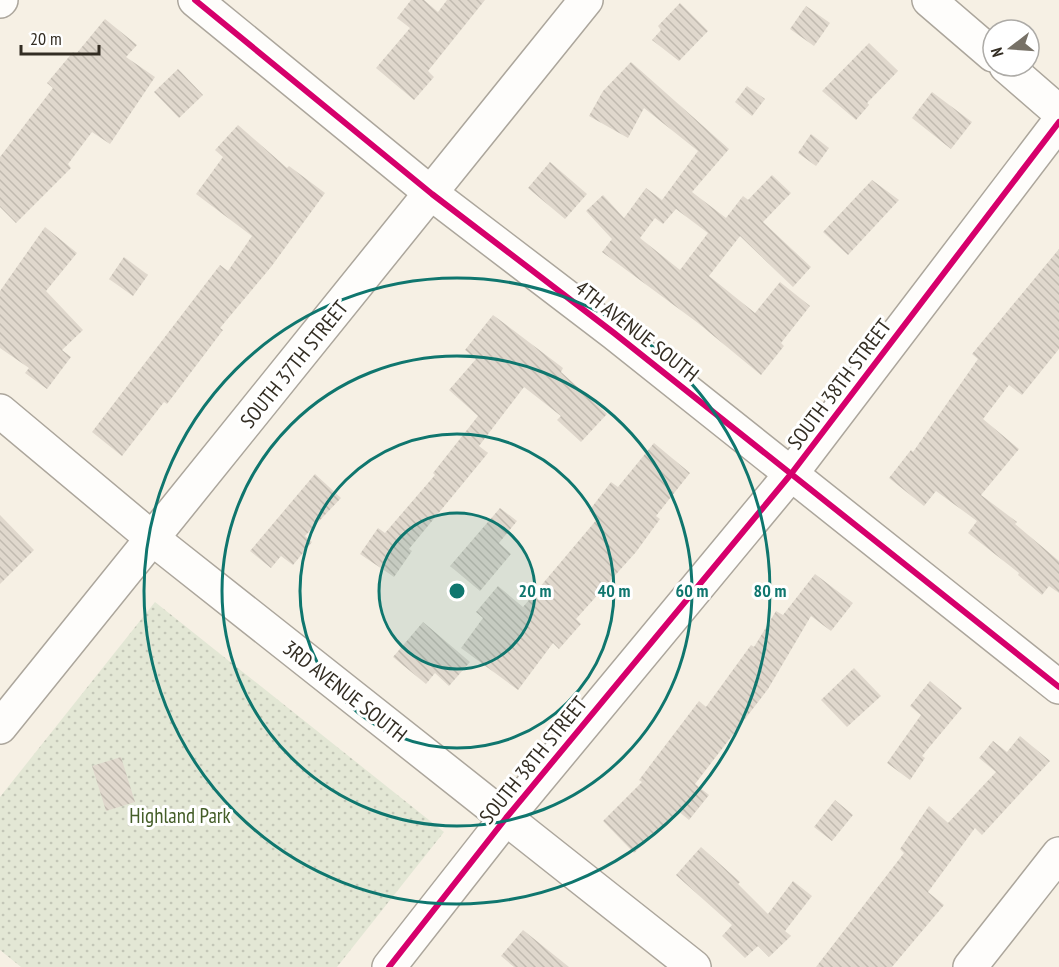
<svg xmlns="http://www.w3.org/2000/svg" width="1059" height="967" viewBox="0 0 1059 967" font-family="'PT Sans Narrow',sans-serif">
	<defs>
		<pattern id="park-dots" width="8" height="8" patternUnits="userSpaceOnUse" patternTransform="scale(1.5)"><rect width="8" height="8" fill="#e3e7d5"/><path d="M2 2h.1M6 6h.1" fill="none" stroke="#c3c6b7" stroke-width="1.8" stroke-linecap="round"/></pattern>
		<pattern id="building-back-hatch" width="6" height="6" patternUnits="userSpaceOnUse" patternTransform="scale(1.5)"><rect width="6" height="6" fill="#e0d8cd"/><path d="M-1 5l2 2M0 0l6 6M5-1l2 2" fill="none" stroke="#c1bab0"/></pattern>
	</defs>
	<rect width="100%" height="100%" fill="#f6f0e4"/>
	<!-- park -->
	<polygon fill="url(#park-dots)" points="155,602 444,832 337,967 21,967 0,950 0,797"/>
	<!-- building -->
	<g fill="url(#building-back-hatch)" fill-rule="evenodd">
		<polygon points="411,0 424,0 438,12 447,0 485,0 428,71 434,77 414,100 376,68 410,28 397,18"/>
		<polygon points="680,3 708,31 679,61 652,40 661,30 658,26"/>
		<polygon points="806,6 830,23 814,46 790,29"/>
		<polygon points="105,19 137,45 126,57 155,77 110,144 92,132 68,164 71,168 16,223 0,207 0,157 53,88 47,83 73,52 76,54"/>
		<polygon points="869,43 898,71 867,103 869,105 856,120 822,91"/>
		<path d="M631,62L729,149L692,192L726,218L743,196L748,200L772,175L791,193L763,222L811,267L793,287L740,236L709,276L755,313L780,282L810,306L781,343L784,346L761,375L698,323L602,252L612,239L586,211L603,195L624,218L646,188L662,200L698,151L644,108L628,138L589,116L603,91ZM676,209L708,233L680,270L640,238L655,218L663,224Z"/>
		<polygon points="178,69 203,95 179,118 154,92"/>
		<polygon points="747,86 765,99 752,116 735,102"/>
		<polygon points="932,92 972,122 951,149 912,118"/>
		<polygon points="238,125 287,168 289,166 325,193 271,267 220,328 223,330 167,404 164,402 122,456 92,432 220,265 228,271 252,236 196,194 223,157 215,150"/>
		<polygon points="811,134 829,148 816,166 798,153"/>
		<polygon points="550,162 587,194 565,219 528,188"/>
		<polygon points="872,180 899,200 848,255 823,232"/>
		<polygon points="45,227 77,253 46,291 83,330 62,350 71,357 47,389 25,373 29,368 0,348 0,291"/>
		<polygon points="1059,249 1059,349 1022,395 1009,385 983,419 1019,449 981,495 1017,522 1015,524 1059,561 1059,593 1049,586 1042,595 1018,575 1019,573 968,533 977,521 936,491 924,506 889,478 911,450 913,452 978,359 972,354"/>
		<polygon points="124,257 148,275 133,296 109,279"/>
		<polygon points="493,315 563,368 561,372 607,414 581,442 557,420 561,416 524,387 479,446 488,453 409,549 412,551 394,577 360,554 378,528 385,533 435,475 433,473 478,416 449,390 476,359 465,350"/>
		<polygon points="654,443 690,473 656,516 660,519 636,552 576,619 581,624 559,649 553,643 518,690 461,648 483,618 476,612 498,586 523,607 598,518 589,511 611,482 618,487"/>
		<polygon points="315,474 341,498 305,536 312,542 293,565 281,556 271,568 250,551"/>
		<polygon points="500,508 517,521 499,543 511,554 480,591 450,566"/>
		<polygon points="0,515 34,550 0,584"/>
		<polygon points="815,574 853,603 831,631 811,616 768,689 695,784 709,795 689,820 678,811 634,853 603,821 642,782 639,780 699,701 706,707 751,645 754,647 776,611 783,615"/>
		<polygon points="423,622 470,662 449,686 435,673 426,684 393,657"/>
		<polygon points="854,668 881,696 847,727 821,700"/>
		<polygon points="930,681 962,708 922,756 925,758 910,780 887,763 921,715 910,706"/>
		<polygon points="1020,736 1050,761 982,835 975,828 928,892 944,905 892,967 816,967 904,853 900,849 929,806 948,823 996,772 979,758 993,741 1007,752"/>
		<polygon points="121,757 135,802 106,811 92,766"/>
		<polygon points="835,800 853,815 832,841 814,827"/>
		<polygon points="701,847 740,882 738,884 768,914 793,881 812,896 785,931 791,936 769,957 758,946 745,958 722,936 732,925 676,875"/>
		<polygon points="523,930 569,967 514,967 501,956"/>
	</g>
	<g fill="none" stroke-linecap="round" stroke-linejoin="round">
		<!-- minor casing -->
		<g stroke="#aca69c" stroke-width="36">
			<g id="minor">
				<polyline points="195,0 432,194 614,333 1059,687"/>
				<polyline points="929,0 993,55"/>
				<polyline points="0,1 1,0"/>
				<polyline points="1006,66 1059,112"/>
				<polyline points="0,411 153,539 694,967"/>
				<polyline points="0,727 586,0"/>
				<polyline points="389,967 506,818 791,474 1059,122"/>
				<polyline points="970,967 1059,854"/>
			</g>
		</g>
		<!-- minor -->
		<use href="#minor" stroke="#fefdfb" stroke-width="33"/>
		<!-- cycleway casing -->
		<g stroke="#fff" stroke-width="10">
			<g id="cycleway">
				<polyline points="195,0 432,194 614,333 1059,687"/>
				<polyline points="389,967 506,818 791,474 1059,122"/>
			</g>
		</g>
		<!-- cycleway -->
		<use href="#cycleway" stroke="#d6006c" stroke-width="6"/>
	</g>
	<!-- distance rings -->
	<circle cx="457" cy="591" r="78" fill="#0f766e" fill-opacity=".12"/>
	<g fill="none" stroke="#0f766e" stroke-width="3">
		<circle cx="457" cy="591" r="78"/>
		<circle cx="457" cy="591" r="157"/>
		<circle cx="457" cy="591" r="235"/>
		<circle cx="457" cy="591" r="313"/>
	</g>
	<g text-anchor="middle" dominant-baseline="central" stroke-width="6" stroke-linejoin="round" paint-order="stroke">
		<!-- street labels -->
		<g font-size="21" fill="#332d23" stroke="#fff">
			<text transform="translate(637 331) rotate(38)">4TH AVENUE SOUTH</text>
			<text transform="translate(294 364) rotate(-51)">SOUTH 37TH STREET</text>
			<text transform="translate(839 384) rotate(-53)">SOUTH 38TH STREET</text>
			<text transform="translate(345 691) rotate(38)">3RD AVENUE SOUTH</text>
			<text transform="translate(533 760) rotate(-51)">SOUTH 38TH STREET</text>
		</g>
		<!-- park labels -->
		<g font-size="21" fill="#455e29" stroke="#fff">
			<text x="180" y="815">Highland Park</text>
		</g>
	</g>
	<circle cx="457" cy="591" r="9" fill="#0f766e" stroke="#fff" stroke-width="3"/>
	<g font-size="18" text-anchor="middle" font-weight="bold" fill="#0f766e" stroke="#fff" stroke-width="6" stroke-linejoin="round" paint-order="stroke">
		<text x="535" y="597">20 m</text>
		<text x="614" y="597">40 m</text>
		<text x="692" y="597">60 m</text>
		<text x="770" y="597">80 m</text>
	</g>
	<!-- north arrow -->
	<g transform="translate(1011 48) rotate(253)"><circle r="28" fill="#ffffff" stroke="#adaba7" stroke-width="1.5"/>
	<path d="M0-4.5L10 22L0 15L-10 22Z" fill="#777167"/>
	<text y="-9" font-size="16" font-weight="bold" text-anchor="middle" fill="#332d23">N</text>
	</g>
	<!-- scale -->
	<path d="M21 45v9h78v-9" fill="none" stroke="#332d23" stroke-width="3"/>
	<text x="30" y="45" font-size="18" fill="#332d23" stroke="#ffffff" stroke-width="4.5" paint-order="stroke">20 m</text>
</svg>
